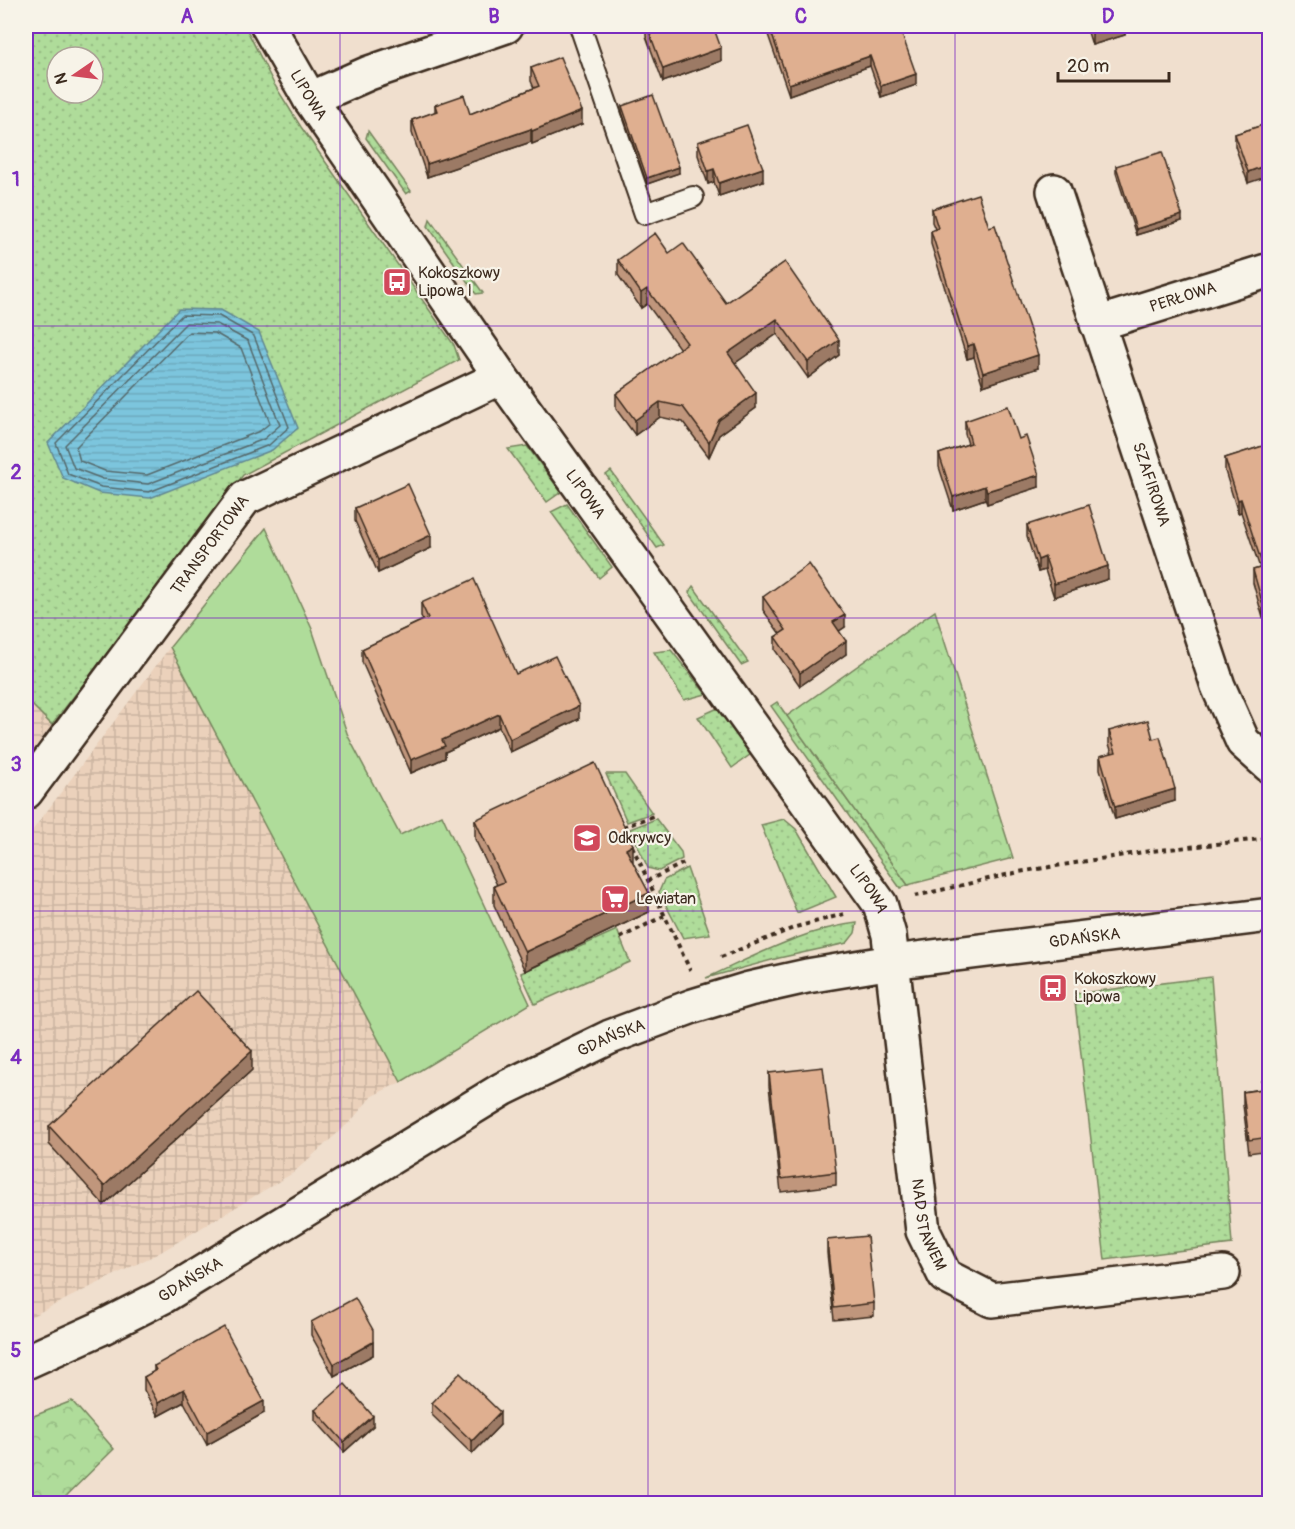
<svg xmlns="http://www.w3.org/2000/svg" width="1295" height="1529" viewBox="0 0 1295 1529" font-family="Pangolin,sans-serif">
	<defs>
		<pattern id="industrial-grid" width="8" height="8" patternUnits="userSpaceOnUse" patternTransform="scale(1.5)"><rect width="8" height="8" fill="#ebd1bb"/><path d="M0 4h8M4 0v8" fill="none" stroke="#cab4a0"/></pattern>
		<pattern id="grass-dots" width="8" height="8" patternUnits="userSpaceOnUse" patternTransform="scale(1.5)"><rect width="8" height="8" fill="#afdc9a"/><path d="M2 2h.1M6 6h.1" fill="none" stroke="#97bd84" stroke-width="1.8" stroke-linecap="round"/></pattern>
		<pattern id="forest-crowns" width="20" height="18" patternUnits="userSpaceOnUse" patternTransform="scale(1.5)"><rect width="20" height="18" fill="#afdc9a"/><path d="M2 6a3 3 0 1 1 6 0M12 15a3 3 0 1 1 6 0" fill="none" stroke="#97bd84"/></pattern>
		<pattern id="water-rules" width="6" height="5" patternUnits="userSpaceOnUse" patternTransform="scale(1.5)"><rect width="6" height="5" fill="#7cc5dd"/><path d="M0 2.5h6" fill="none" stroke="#6ca9bd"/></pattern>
	</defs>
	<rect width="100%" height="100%" fill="#f0dfce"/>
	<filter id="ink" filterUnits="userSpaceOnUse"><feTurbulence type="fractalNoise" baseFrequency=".0167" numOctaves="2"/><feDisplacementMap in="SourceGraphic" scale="12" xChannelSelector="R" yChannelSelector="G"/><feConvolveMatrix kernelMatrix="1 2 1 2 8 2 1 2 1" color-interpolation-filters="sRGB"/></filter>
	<g filter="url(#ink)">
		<!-- industrial -->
		<g fill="url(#industrial-grid)">
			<polygon points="170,647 401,1082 372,1096 351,1121 293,1173 161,1252 26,1319 26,839"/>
			<polygon points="26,699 52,725 26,759"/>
		</g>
		<!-- grass -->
		<g fill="url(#grass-dots)" stroke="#75835c" stroke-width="1.5" fill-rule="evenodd">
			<path d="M36,26H245L274,84L301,127L454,345L459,360L243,475L52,725L26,699V39ZM57,57H93V93H57Z"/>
			<polygon points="368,131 411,191 406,194 366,138"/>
			<polygon points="430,219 483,293 476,294 428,226"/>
			<polygon points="527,446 561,492 547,502 508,449"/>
			<polygon points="611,471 664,545 657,548 606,475"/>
			<polygon points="567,504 612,567 599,578 551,512"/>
			<polygon points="693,586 748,662 741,665 689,592"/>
			<polygon points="671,650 706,694 684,700 654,652"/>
			<polygon points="777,702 908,885 900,888 771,706"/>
			<polygon points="718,708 751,754 732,768 698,717"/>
			<polygon points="606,774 625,774 652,813 627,822"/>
			<polygon points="656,819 681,852 682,859 659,871 648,868 630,829"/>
			<polygon points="784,819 796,829 836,897 797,913 761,825"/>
			<polygon points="687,868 710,934 683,938 659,892 664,880"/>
			<path d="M857,923L855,933L847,943L779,958L706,978C755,956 804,929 857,923Z"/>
			<polygon points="617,930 630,962 535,1004 521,973"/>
			<polygon points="1211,977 1232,1244 1105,1260 1074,994"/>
		</g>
		<!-- forest -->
		<g fill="url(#forest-crowns)" stroke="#75835c" stroke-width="1.5">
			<polygon points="935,611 1013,858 908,885 787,716"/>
			<polygon points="72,1401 114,1449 59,1503 26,1503 26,1419"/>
		</g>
		<!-- garden -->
		<polygon fill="#afdc9a" stroke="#75835c" stroke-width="1.5" points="266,528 312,629 348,736 400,835 442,815 530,1004 401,1082 170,647"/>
		<!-- water -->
		<polygon fill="url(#water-rules)" stroke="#628791" stroke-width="1.5" points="179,309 221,310 259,332 298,428 272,450 150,498 99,493 63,478 48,443"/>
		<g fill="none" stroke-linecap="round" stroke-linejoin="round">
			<!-- shore -->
			<g stroke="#55686a" stroke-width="1.5">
				<polygon points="182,315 219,316 254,336 289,427 269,445 149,492 101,487 68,474 56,443"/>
				<polygon points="186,323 217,324 248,341 280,425 264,439 148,484 103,479 74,468 65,445"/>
				<polygon points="189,332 215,333 241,348 270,423 260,431 147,475 105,471 80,461 76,447"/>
			</g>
			<!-- service casing -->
			<g stroke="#3b2a1e" stroke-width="24">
				<polyline id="service" points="580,26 645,214 693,197"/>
			</g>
			<!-- minor casing -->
			<g stroke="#3b2a1e" stroke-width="38">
				<g id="minor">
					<path id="s1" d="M268,26L310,99L501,377L880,904L889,935L923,1231L945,1276L992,1300L1223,1273"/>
					<polyline points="310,99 369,73 506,26"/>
					<path id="s2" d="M1054,191L1218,686L1243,742L1270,766"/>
					<path id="s3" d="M1097,324L1270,270"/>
					<path id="s4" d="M26,792L245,498L501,377"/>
				</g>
			</g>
			<!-- secondary casing -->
			<g stroke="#3b2a1e" stroke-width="38">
				<g id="secondary">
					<path id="s5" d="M26,1362L99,1329L164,1296L503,1089L610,1037L693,1006L749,989L807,976L892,962L1270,915"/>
				</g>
			</g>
			<!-- path -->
			<g stroke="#3b2a1e" stroke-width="4" stroke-dasharray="4.5 4.5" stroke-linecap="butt">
				<polyline points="623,827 654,816"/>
				<polyline points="632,846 690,970"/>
				<polyline points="647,881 686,862"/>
				<polyline points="915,896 1019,872 1143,852 1270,838"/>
				<polyline points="620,938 664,916"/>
				<polyline points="721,957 796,927 844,914"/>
			</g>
			<!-- service -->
			<use href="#service" stroke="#f7f3e8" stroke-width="20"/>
			<!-- minor -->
			<use href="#minor" stroke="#f7f3e8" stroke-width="33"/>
			<!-- secondary -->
			<use href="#secondary" stroke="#f7f3e8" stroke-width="33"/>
		</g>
		<!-- wall -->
		<g fill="#c0967c" stroke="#3b2a1e" stroke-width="1.5">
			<polygon points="646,26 713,26 721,61 663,82 646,36"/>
			<polygon points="765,26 899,26 916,85 881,97 870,66 789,95"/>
			<polygon points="1086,26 1125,26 1125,35 1092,45"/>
			<polygon points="531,68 582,124 532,144 531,142 427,177 412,133 412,120 435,112 435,105 470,114 534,88 531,81"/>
			<polygon points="622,106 679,173 647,184 622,112"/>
			<polygon points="1269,123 1248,183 1235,146 1235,134"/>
			<polygon points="698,142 763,181 719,196 714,182 708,184 698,155"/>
			<polygon points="1116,166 1182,221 1136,235 1116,173"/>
			<polygon points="932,209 1038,368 983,386 974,357 967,359 931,244 931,231 935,229 932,222"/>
			<polygon points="669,253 726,303 785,262 839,355 808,378 777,334 735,363 756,408 719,435 709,457 683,422 660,417 635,435 616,409 616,394 680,349 647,304 641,308 618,275 618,260"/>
			<polygon points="965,421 1019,439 1039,487 987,504 985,499 953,510 939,467 939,454 968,444 965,434"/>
			<polygon points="1269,444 1269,616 1263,618 1253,583 1253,570 1260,568 1241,512 1238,513 1225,471 1225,458"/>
			<polygon points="355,508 431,548 378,573 355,521"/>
			<polygon points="1027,525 1108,579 1054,597 1045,570 1038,572 1027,537"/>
			<polygon points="763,597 845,627 839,631 846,654 800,686 775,650 775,637 780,634 763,610"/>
			<polygon points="421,603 516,674 579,719 510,752 499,727 445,752 445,758 411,773 362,662 362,649 423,620 421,616"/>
			<polygon points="1109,731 1153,739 1175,801 1115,819 1100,769 1100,756 1112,753 1109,744"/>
			<polygon points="475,820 633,864 649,912 525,971 494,905 494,886 497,885 475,839"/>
			<polygon points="252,1070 104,1205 49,1144 49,1126"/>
			<polygon points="769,1073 836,1172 836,1185 781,1192 769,1086"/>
			<polygon points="1269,1080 1269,1153 1269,1150 1249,1153 1243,1105 1243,1092 1262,1089 1262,1081"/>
			<polygon points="827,1240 874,1303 874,1316 834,1320 827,1253"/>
			<polygon points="311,1322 373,1342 373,1355 334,1376 311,1335"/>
			<polygon points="154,1366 264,1413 207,1445 184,1402 158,1416 144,1390 144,1377 154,1372"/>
			<polygon points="432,1403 500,1425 472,1454 432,1415"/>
			<polygon points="315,1410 373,1426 344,1452 315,1420"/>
		</g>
		<!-- shaded-wall -->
		<g fill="#9c7a65" stroke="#3b2a1e" stroke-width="1.5">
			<polygon points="1115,26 1125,26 1125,35 1092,45 1092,32"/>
			<polygon points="721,48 721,61 663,82 663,69"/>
			<polygon points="870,56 870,66 789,95 789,84"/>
			<polygon points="916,74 916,85 881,97 881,86"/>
			<polygon points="582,111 582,124 532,144 532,131"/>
			<polygon points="531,129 531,142 427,177 427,164"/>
			<polygon points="1269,164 1269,176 1248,183 1248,172"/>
			<polygon points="679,167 679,173 647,184 647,178"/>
			<polygon points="763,168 763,181 719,196 719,183"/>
			<polygon points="714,169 714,182 708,184 708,171"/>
			<polygon points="1182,215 1182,221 1136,235 1136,229"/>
			<polygon points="647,289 647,304 641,308 641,293"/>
			<polygon points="777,319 777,334 728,368 728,353"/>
			<polygon points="839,340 839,355 808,378 808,362"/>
			<polygon points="974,344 974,357 967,359 967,346"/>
			<polygon points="1038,355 1038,368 983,386 983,373"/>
			<polygon points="756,393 756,408 719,435 709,457 709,442 719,420"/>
			<polygon points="660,402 660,417 635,435 635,420"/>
			<polygon points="1039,475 1039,487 987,504 987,491"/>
			<polygon points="985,486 985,499 953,510 953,497"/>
			<polygon points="1241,499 1241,512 1238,513 1238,500"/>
			<polygon points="431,535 431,548 378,573 378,560"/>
			<polygon points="1045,557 1045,570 1038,572 1038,560"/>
			<polygon points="1108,566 1108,579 1054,597 1054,584"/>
			<polygon points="1269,603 1269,616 1263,618 1263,605"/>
			<polygon points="845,615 845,627 833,635 833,622"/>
			<polygon points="846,641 846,654 800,686 800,673"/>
			<polygon points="579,706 579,719 510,752 510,739"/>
			<polygon points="499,714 499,727 445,752 445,758 411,773 411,760 442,740"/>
			<polygon points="1175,789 1175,801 1115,819 1115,807"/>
			<polygon points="633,845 633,864 626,849"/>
			<polygon points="649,893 649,912 525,971 525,952"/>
			<polygon points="252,1051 252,1070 104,1205 104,1186"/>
			<polygon points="373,1342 373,1355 334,1376 334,1364"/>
			<polygon points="184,1389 184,1402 158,1416 158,1403"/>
			<polygon points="264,1401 264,1413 207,1445 207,1432"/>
			<polygon points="500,1412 500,1425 472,1454 472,1441"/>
			<polygon points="373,1416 373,1426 344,1452 344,1442"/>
		</g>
		<!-- building -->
		<g fill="#dfaf90" stroke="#3b2a1e" stroke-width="1.5">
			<polygon points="647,26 713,26 721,48 663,69"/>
			<polygon points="769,26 899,26 916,74 881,86 870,56 789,84"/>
			<polygon points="1090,26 1115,26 1092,32"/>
			<polygon points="560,57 582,111 532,131 531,129 427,164 412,120 437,111 435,105 464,95 470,114 539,86 531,68"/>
			<polygon points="653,95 679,167 647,178 622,106"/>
			<polygon points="1269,123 1269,164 1248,172 1235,134"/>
			<polygon points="747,125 763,168 719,183 714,169 708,171 698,142"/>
			<polygon points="1162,152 1182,215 1136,229 1116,166"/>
			<polygon points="978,194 989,227 995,225 1038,355 983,373 974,344 967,346 931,231 938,228 932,209"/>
			<polygon points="655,233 669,253 683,243 726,303 785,262 839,340 808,362 777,319 728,353 756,393 719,420 709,442 683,407 660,402 635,420 616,394 687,343 647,289 641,293 618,260"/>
			<polygon points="1008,406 1019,439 1026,436 1039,475 987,491 985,486 953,497 939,454 971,443 965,421"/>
			<polygon points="1269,444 1269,603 1263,605 1253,570 1263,567 1241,499 1238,500 1225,458"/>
			<polygon points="408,484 431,535 378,560 355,508"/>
			<polygon points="1089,505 1108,566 1054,584 1045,557 1038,560 1027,525"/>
			<polygon points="809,564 845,615 833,622 846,641 800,673 775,637 786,630 763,597"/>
			<polygon points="474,579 516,674 555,656 579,706 510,739 499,714 442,740 445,746 411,760 362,649 428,618 421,603"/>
			<polygon points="1148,720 1153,739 1160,737 1175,789 1115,807 1100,756 1116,752 1109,731"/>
			<polygon points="595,763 633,845 626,849 649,893 525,952 494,886 504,882 475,820"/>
			<polygon points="196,991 252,1051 104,1186 49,1126"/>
			<polygon points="823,1067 836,1172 781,1179 769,1073"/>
			<polygon points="1269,1080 1269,1140 1269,1137 1249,1140 1243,1092 1264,1089 1262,1081"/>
			<polygon points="867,1236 874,1303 834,1308 827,1240"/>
			<polygon points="355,1298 373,1330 373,1342 334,1364 311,1322"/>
			<polygon points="224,1327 264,1401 207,1432 184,1389 158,1403 144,1377 156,1370 154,1366"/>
			<polygon points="460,1373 500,1412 472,1441 432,1403"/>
			<polygon points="345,1384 373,1416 344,1442 315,1410"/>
			<polygon points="112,1500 116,1503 109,1503"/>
		</g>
	</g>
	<!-- grid -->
	<path fill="none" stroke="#7b2cbf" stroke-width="1.5" stroke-opacity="0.55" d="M340,26V1504M648,26V1504M955,26V1504M26,326H1270M26,618H1270M26,911H1270M26,1203H1270"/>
	<!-- icons -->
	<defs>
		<g id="bus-square" transform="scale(1.5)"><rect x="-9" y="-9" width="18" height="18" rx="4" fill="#d1495b" stroke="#f7f3e8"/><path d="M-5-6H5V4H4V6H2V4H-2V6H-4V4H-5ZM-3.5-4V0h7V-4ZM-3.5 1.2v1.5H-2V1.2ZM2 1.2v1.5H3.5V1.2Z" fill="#fff"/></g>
		<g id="school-square" transform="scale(1.5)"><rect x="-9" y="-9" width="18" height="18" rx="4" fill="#d1495b" stroke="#f7f3e8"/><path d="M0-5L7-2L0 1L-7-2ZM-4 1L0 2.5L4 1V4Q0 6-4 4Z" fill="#fff"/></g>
		<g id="supermarket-square" transform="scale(1.5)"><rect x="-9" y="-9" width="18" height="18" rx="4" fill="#d1495b" stroke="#f7f3e8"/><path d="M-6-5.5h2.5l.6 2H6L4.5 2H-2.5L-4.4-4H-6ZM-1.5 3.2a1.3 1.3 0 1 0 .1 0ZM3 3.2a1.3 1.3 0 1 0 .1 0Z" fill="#fff"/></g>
	</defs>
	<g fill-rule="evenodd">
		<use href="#bus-square" x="397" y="282"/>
		<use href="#school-square" x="587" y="838"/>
		<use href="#supermarket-square" x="615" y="899"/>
		<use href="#bus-square" x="1053" y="988"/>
	</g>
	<g text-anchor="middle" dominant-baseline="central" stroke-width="4.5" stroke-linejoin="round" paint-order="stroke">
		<!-- street labels -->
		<g font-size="16" fill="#3b2a1e" stroke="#f7f3e8">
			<text stroke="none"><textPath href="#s1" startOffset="80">LIPOWA</textPath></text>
			<text stroke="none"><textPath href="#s3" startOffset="90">PERŁOWA</textPath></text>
			<text stroke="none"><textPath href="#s2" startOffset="309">SZAFIROWA</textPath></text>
			<text stroke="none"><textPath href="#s1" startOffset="566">LIPOWA</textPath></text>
			<text stroke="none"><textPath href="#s4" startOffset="308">TRANSPORTOWA</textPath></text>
			<text stroke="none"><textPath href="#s1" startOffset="1052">LIPOWA</textPath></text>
			<text stroke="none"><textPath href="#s5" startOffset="1156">GDAŃSKA</textPath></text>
			<text stroke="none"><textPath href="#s5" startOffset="670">GDAŃSKA</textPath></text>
			<text stroke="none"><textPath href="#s1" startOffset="1396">NAD STAWEM</textPath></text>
			<text stroke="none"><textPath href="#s5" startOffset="184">GDAŃSKA</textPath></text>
		</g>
		<!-- poi labels -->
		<g font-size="16" fill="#3b2a1e" stroke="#f7f3e8" text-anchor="start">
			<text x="418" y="273">Kokoszkowy<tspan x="418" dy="18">Lipowa I</tspan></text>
			<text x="608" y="838">Odkrywcy</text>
			<text x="636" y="899">Lewiatan</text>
			<text x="1074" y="979">Kokoszkowy<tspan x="1074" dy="18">Lipowa</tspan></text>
		</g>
	</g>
	<!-- margin -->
	<rect width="1295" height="1529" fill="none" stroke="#f7f3e8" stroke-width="66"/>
	<!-- north arrow -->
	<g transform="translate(75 75) rotate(256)"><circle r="28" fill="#f7f3e8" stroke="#aca397" stroke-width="1.5"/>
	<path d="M0-4.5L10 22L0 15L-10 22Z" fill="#d1495b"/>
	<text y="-9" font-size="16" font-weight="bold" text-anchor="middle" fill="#3b2a1e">N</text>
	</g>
	<!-- scale -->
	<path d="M1058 72v9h111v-9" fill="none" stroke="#3b2a1e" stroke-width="3"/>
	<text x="1067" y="72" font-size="18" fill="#3b2a1e" stroke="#f7f3e8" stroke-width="4.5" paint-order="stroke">20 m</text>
	<rect x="33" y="33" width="1229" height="1463" fill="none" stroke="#7b2cbf" stroke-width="2"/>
	<g font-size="20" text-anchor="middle" font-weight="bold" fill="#7b2cbf">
		<text x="187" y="23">A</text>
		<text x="494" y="23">B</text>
		<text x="801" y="23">C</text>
		<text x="1108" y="23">D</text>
		<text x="16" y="186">1</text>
		<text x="16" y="479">2</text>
		<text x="16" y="771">3</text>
		<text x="16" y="1064">4</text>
		<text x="16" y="1357">5</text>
	</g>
</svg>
